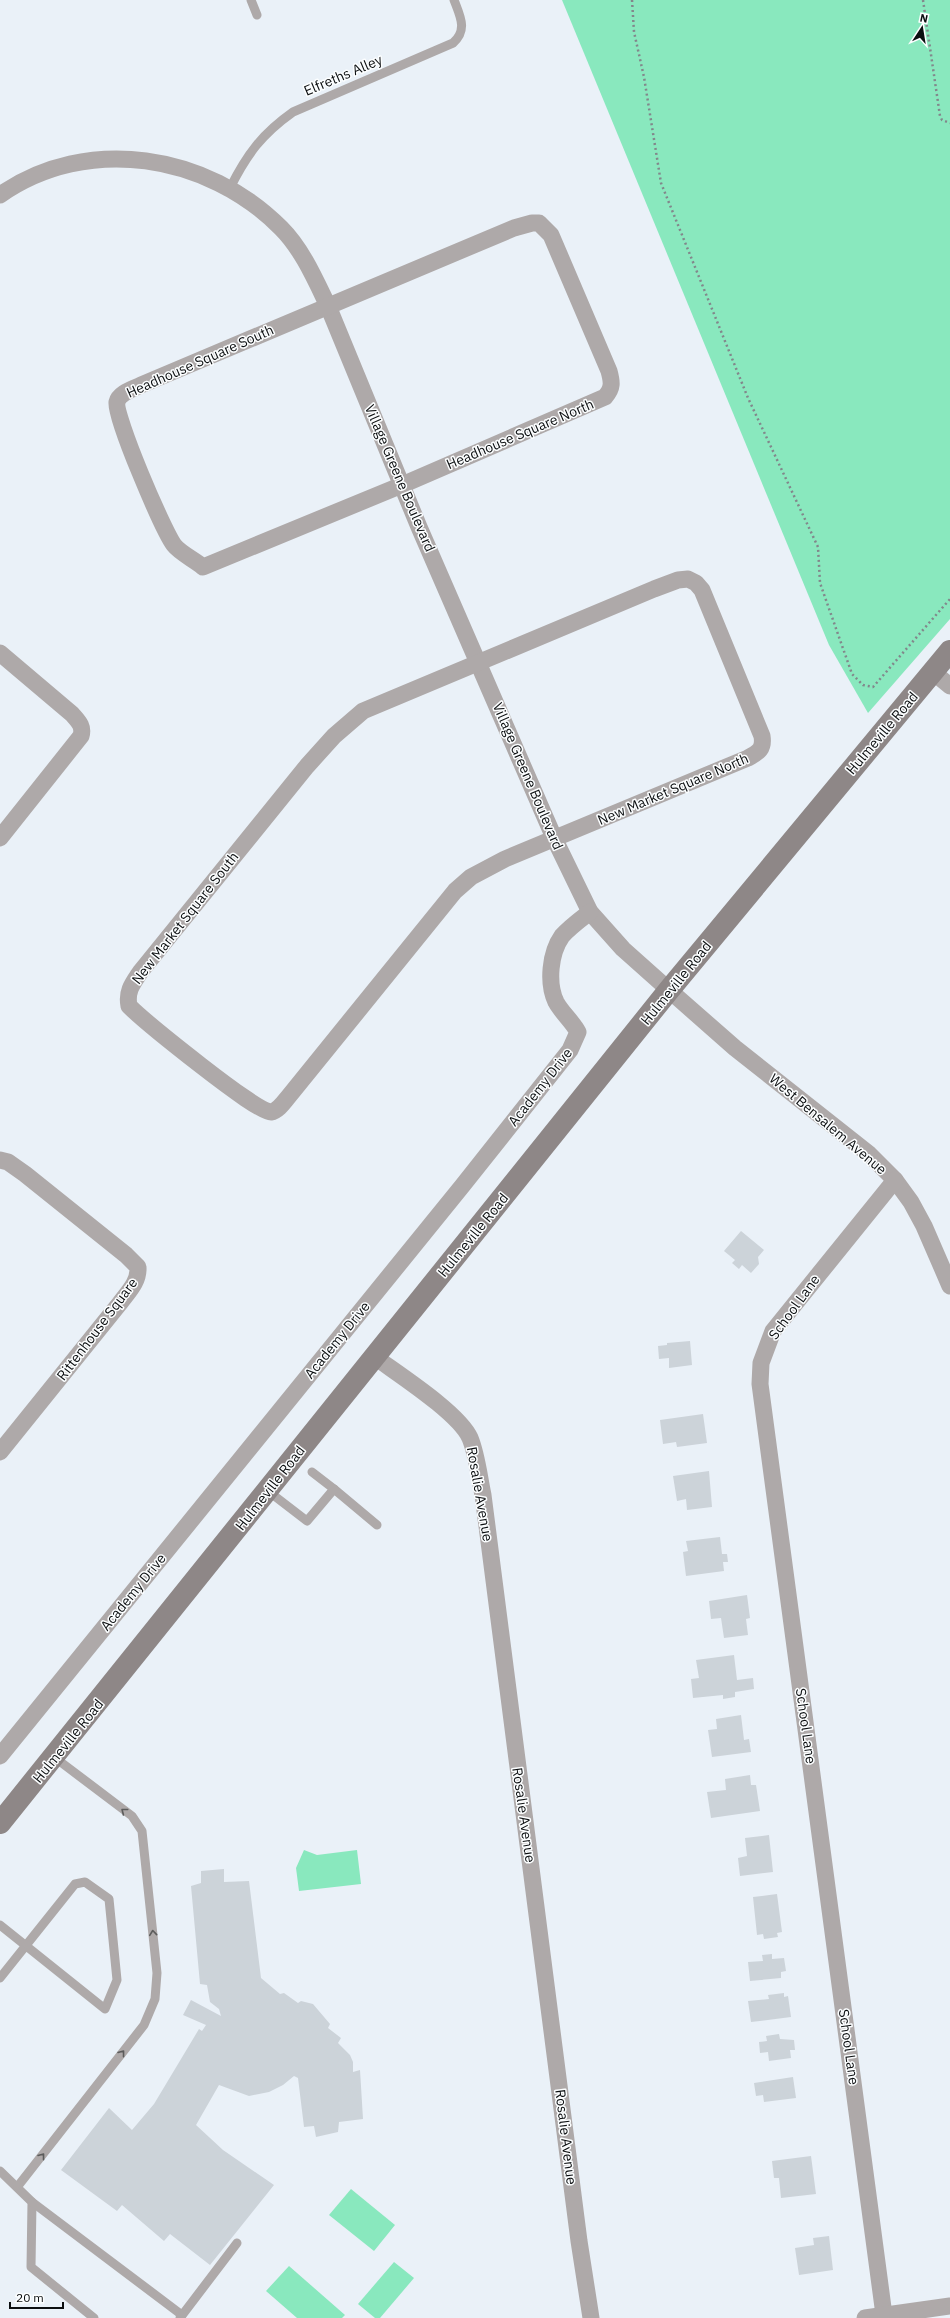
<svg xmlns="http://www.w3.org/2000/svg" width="950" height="2318" viewBox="0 0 950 2318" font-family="'IBM Plex Sans',sans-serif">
	<rect width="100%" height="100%" fill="#eaf1f8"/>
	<!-- green -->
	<g fill="#89e8be">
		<polygon points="562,0 950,0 950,619 868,713 829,645"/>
		<polygon points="304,1850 317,1855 357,1850 361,1884 299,1891 296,1868"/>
		<polygon points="351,2189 395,2225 374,2251 329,2215"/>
		<polygon points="394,2262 414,2278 380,2318 375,2318 358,2304"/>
		<polygon points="289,2266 345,2315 342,2318 297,2318 266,2291"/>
	</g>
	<!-- building -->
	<g fill="#ccd3d9">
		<polygon points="741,1231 764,1250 758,1257 759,1264 751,1273 742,1265 739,1269 732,1263 735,1260 724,1251"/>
		<polygon points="690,1341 692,1365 669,1368 669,1358 659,1359 658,1346 667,1345 667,1343"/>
		<polygon points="703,1414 707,1443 677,1447 676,1442 663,1444 660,1420"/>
		<polygon points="709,1471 712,1507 687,1510 686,1499 677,1501 673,1476"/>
		<polygon points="720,1537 722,1554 727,1554 728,1562 723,1562 724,1571 686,1576 683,1552 688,1551 686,1541"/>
		<polygon points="747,1595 750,1618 746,1619 748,1635 724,1638 721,1618 711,1619 709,1601"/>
		<polygon points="734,1655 737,1680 753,1678 754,1689 735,1692 735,1697 723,1699 723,1695 693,1698 691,1679 699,1678 696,1660"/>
		<polygon points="741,1715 744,1740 749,1739 751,1752 712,1757 708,1730 717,1729 716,1719"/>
		<polygon points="750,1775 751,1785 756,1785 760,1811 711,1818 707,1792 726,1790 725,1779"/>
		<polygon points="769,1835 773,1872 740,1876 738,1858 747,1856 745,1838"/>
		<polygon points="224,1869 224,1882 249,1881 261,1978 280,1994 284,1993 298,2003 301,2001 313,2004 330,2024 328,2028 341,2038 338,2043 350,2055 353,2062 353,2072 360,2070 363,2119 339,2122 338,2132 316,2137 314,2126 304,2127 298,2078 294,2076 283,2085 269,2092 249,2096 219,2085 196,2125 223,2150 274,2185 210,2265 170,2234 164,2241 122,2205 117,2211 61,2170 109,2108 132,2130 154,2104 199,2029 202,2031 206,2025 183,2015 191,2000 221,2016 219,2009 210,2002 207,1985 200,1984 191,1886 201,1883 201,1871"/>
		<polygon points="777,1894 782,1932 777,1933 778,1937 764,1939 763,1934 757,1935 753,1897"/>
		<polygon points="772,1954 772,1959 784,1958 786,1971 781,1972 781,1978 750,1981 748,1962 763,1961 762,1955"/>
		<polygon points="784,1993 784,1997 788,1996 791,2017 751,2022 748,2001 769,1999 768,1995"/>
		<polygon points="779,2034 780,2039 794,2040 795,2050 790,2050 791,2058 769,2061 768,2052 760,2053 759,2042 767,2041 766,2036"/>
		<polygon points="793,2077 796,2098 764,2102 763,2095 756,2096 754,2083"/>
		<polygon points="811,2156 816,2194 781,2198 779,2178 774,2178 772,2161"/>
		<polygon points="829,2236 833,2270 799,2275 795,2248 814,2245 813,2238"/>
	</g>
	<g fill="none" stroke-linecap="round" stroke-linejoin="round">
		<!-- path -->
		<g stroke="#82878b" stroke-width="2.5" stroke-dasharray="2 3" stroke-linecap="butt">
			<polyline points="632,0 634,32 644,77 661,183 748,398 818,547 820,583 852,674 863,685 873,687 950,599"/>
			<polyline points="923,0 940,116 942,120 950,123"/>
		</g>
		<!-- service -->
		<g stroke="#aea9a9" stroke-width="9">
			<polyline points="251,0 257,15"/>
			<path d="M230,188C247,154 262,134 293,112L453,43C468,30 460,16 454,0"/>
			<polyline points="334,1489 377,1525"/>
			<polyline points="268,1491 307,1521 334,1489 312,1472"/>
			<polyline points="0,1925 105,2009 117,1980 109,1899 85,1882 75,1884 0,1978"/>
			<polyline points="0,2171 32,2202 31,2267 94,2318"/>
			<polyline points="18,2186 144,2025 155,1999 157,1973 142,1831 132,1816 54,1757"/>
			<polyline points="32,2202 182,2315"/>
			<polyline points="180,2318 237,2243"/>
		</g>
		<!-- minor -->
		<g stroke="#aea9a9" stroke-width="17">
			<path d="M0,195C87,134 208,154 281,228C302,249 315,279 328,306L419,527L555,840L590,912L623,949L669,990L735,1048L869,1154L895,1180L911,1202L924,1226L950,1286"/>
			<path d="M532,223H539L551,235L609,371C612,382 613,388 605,397L402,485L203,567C195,560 180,553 174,545C163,530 114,416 117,402C119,393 133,389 141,385L514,228Z"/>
			<path d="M688,579L696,583L702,590L762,736C764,749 759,752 748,758L505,859L471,877L455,891L289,1096C284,1102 278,1111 271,1112C258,1114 144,1021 129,1006C126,991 133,983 141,971L307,766L334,736L363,711L654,589L678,580Z"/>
			<path d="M0,653L72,714C78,721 84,726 81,736L0,838"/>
			<polyline points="933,672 950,686"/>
			<path d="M0,1160L8,1162L25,1174L126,1255L138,1267C139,1282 128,1292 120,1303L0,1452"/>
			<path d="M375,1357C398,1374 459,1413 470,1438C477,1455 479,1476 483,1495L579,2241L591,2318"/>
			<path d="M0,1756L463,1185L570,1050L578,1032C572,1021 562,1013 556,1002C547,983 550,953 562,936C570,927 581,919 590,912"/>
			<polyline points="884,2315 760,1384 761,1363 773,1331 895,1180"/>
			<polyline points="865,2318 950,2306"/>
		</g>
		<!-- secondary -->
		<polyline stroke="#8e8787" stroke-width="22" points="0,1823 669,990 950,651"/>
	</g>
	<!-- one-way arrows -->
	<defs><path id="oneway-chevron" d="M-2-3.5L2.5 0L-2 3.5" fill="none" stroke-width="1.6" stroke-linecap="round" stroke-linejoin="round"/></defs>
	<g stroke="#5c5c5c">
		<use href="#oneway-chevron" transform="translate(124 1811) rotate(-142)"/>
		<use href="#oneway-chevron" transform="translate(153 1933) rotate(-96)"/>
		<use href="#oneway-chevron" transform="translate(122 2053) rotate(-52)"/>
		<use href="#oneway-chevron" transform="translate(42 2156) rotate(-52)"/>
	</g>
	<g text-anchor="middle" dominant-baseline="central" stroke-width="3" stroke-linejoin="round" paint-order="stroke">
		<!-- street labels -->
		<g font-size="14" fill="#0b0e10" stroke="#fcfeff">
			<text transform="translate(343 75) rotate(-23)">Elfreths Alley</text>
			<text transform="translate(200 361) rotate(-24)">Headhouse Square South</text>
			<text transform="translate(520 434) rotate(-23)">Headhouse Square North</text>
			<text transform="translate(400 478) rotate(67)">Village Greene Boulevard</text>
			<text transform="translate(882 733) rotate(-50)">Hulmeville Road</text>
			<text transform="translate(528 776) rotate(67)">Village Greene Boulevard</text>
			<text transform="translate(673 789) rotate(-23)">New Market Square North</text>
			<text transform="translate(185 918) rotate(-52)">New Market Square South</text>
			<text transform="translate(676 983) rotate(-51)">Hulmeville Road</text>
			<text transform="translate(540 1087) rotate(-52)">Academy Drive</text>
			<text transform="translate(828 1124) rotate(40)">West Bensalem Avenue</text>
			<text transform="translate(473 1235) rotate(-51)">Hulmeville Road</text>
			<text transform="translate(794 1307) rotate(-54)">School Lane</text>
			<text transform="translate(97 1329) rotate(-53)">Rittenhouse Square</text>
			<text transform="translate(337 1340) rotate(-51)">Academy Drive</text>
			<text transform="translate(270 1488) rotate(-52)">Hulmeville Road</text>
			<text transform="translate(480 1494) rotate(80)">Rosalie Avenue</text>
			<text transform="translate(133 1592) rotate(-51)">Academy Drive</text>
			<text transform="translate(806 1726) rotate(82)">School Lane</text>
			<text transform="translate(68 1741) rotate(-51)">Hulmeville Road</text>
			<text transform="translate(524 1815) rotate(82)">Rosalie Avenue</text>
			<text transform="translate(849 2047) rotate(82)">School Lane</text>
			<text transform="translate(566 2137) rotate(83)">Rosalie Avenue</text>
		</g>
	</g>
	<!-- north arrow -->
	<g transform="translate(922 28) rotate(12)" stroke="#fcfeff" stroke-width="3" paint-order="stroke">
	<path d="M0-3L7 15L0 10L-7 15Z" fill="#0b0e10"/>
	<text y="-6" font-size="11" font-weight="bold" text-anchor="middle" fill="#0b0e10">N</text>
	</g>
	<!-- scale -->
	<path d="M10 2302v6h53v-6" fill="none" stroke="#0b0e10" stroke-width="2"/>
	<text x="16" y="2302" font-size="12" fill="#0b0e10" stroke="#fcfeff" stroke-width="3" paint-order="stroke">20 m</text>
</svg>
